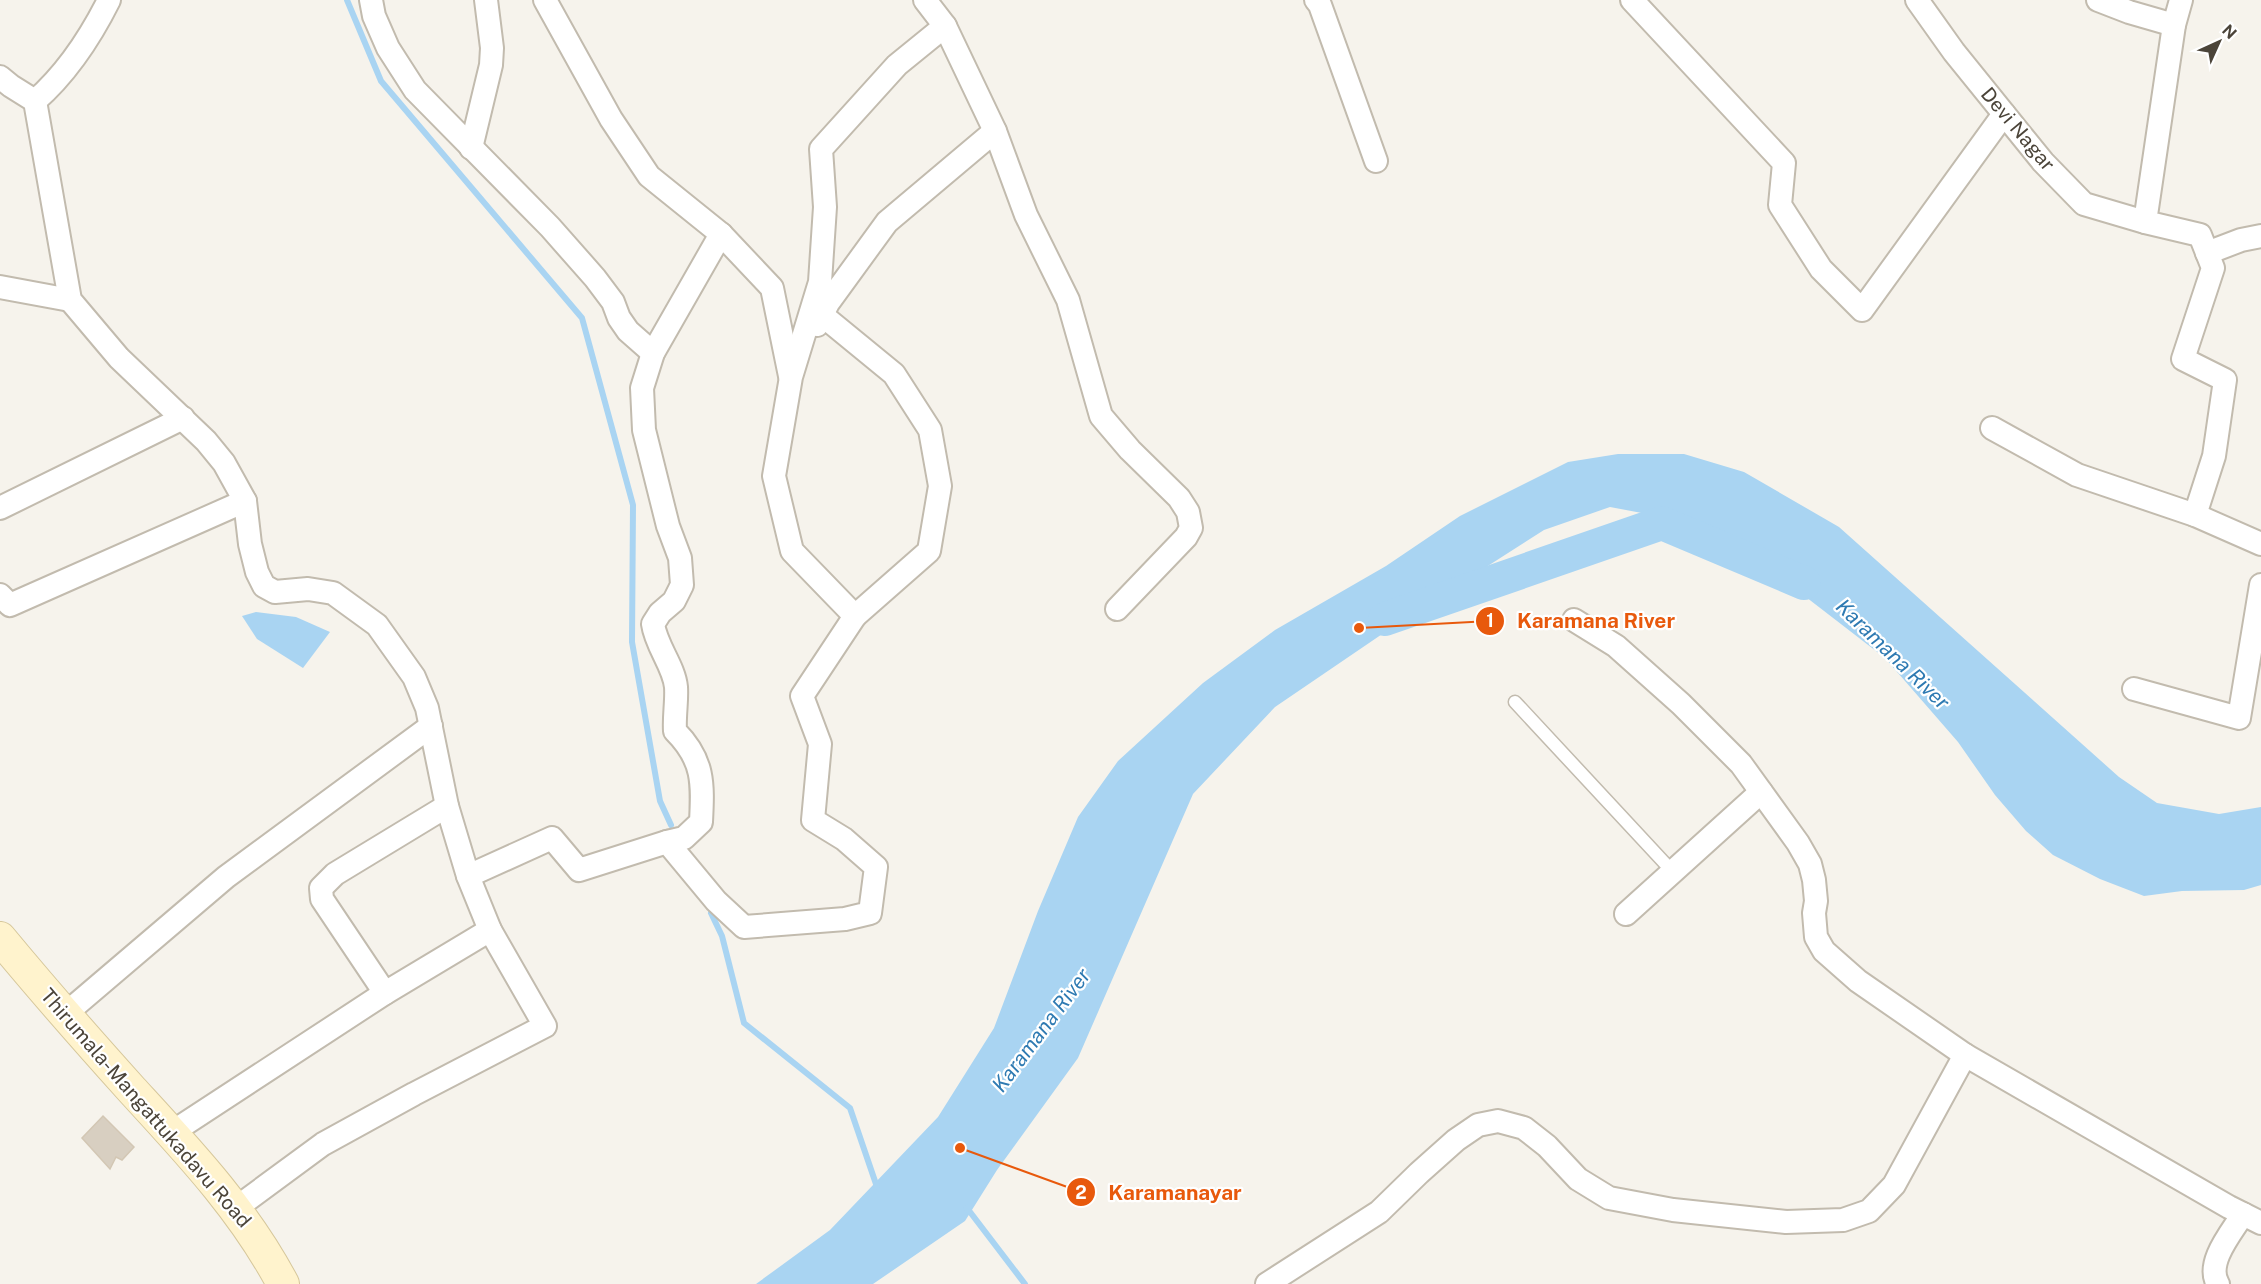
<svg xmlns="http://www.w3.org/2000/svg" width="2261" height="1284" viewBox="0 0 2261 1284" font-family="'Public Sans',sans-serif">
	<rect width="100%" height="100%" fill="#f6f3ec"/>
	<!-- water -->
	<g fill="#a9d4f2">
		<polygon points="1618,454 1684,454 1744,472 1839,527 2119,777 2157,803 2219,814 2261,807 2261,885 2244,890 2182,891 2144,896 2100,879 2053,855 2026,831 1995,795 1958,742 1885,658 1776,574 1695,523 1610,507 1544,530 1394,626 1275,707 1193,794 1078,1058 997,1170 965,1221 873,1284 756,1284 830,1230 938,1117 994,1028 1038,911 1078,817 1118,761 1203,683 1275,630 1386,566 1460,516 1568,462"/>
		<polygon points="256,612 296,617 330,632 303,668 257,639 242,616"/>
	</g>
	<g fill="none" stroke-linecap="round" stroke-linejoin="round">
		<!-- stream -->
		<g stroke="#a9d4f2" stroke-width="6">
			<polyline points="347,0 381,81 582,318 633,505 632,642 660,801 671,825"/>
			<polyline points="711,913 722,936 744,1023 850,1108 877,1187"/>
			<polyline points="967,1208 1025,1284"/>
		</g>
		<!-- river -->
		<polyline stroke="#a9d4f2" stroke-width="34" points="1385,619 1662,523 1804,583"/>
	</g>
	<!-- building -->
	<polygon fill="#d8cfc1" stroke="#d3c7b4" stroke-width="1.5" points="103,1116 134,1147 122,1160 116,1157 110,1169 82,1138"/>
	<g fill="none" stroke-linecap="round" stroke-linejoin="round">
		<!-- service casing -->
		<g stroke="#c2bbae" stroke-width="15">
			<polyline id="service" points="1515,702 1673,872"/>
		</g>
		<!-- minor casing -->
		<g stroke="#c2bbae" stroke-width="26">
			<g id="minor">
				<polyline points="371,0 374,16 388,48 415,90 550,227 595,278 613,302 619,318 628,331 653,353"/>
				<polyline points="545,0 611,119 649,176 721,234 772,288 790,376"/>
				<polyline points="925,0 945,26 995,131 1026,215 1068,300 1101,416 1130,450 1179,498 1188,512 1191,528 1186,537 1117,609"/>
				<polyline points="1316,0 1320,5 1376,161"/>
				<polyline points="1632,0 1784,163 1780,205 1821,269 1862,310 2004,114"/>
				<polyline points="1917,0 1954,52 2043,162 2084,204 2145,222"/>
				<polyline points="2098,0 2129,12 2174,25"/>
				<polyline points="2181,0 2174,25 2145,222 2200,235 2213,268 2183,359 2225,380 2214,456 2195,515"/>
				<polyline points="0,77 11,86 35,101 70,300 119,358 206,441 224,463 245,501 250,544 257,572 264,586 275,592 308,589 333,593 377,625 414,677 427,708 447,806 468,876 490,930 545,1026 414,1094 323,1144 236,1208"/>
				<path d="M35,101C67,73 90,38 109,0"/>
				<polyline points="471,148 491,65 492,48 486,0"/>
				<polyline points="2207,253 2241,240 2261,236"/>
				<polyline points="0,287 70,300"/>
				<polyline points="822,315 894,374 930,430 940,486 929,551 855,616"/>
				<polyline points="817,325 828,303 887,222 995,131"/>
				<polyline points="1992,428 2077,475 2195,515 2261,544"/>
				<polyline points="0,508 183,418"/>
				<polyline points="0,595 10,605 245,501"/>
				<polyline points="1574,620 1616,646 1681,704 1741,764 1798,843 1810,864 1814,880 1816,901 1814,913 1816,937 1824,951 1858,981 1965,1055 2229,1207 2261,1223"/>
				<polyline points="2134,689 2239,718 2261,585"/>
				<path d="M667,842L684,838L701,822C703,783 704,760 675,731C674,716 677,701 676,687C674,666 656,646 653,624L660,613L674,601L682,585L680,558L668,526L644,430L642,388L653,353L721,234"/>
				<polyline points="468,876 552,838 579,870 667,842 716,901 744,927 845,919 870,913 876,867 844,839 813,820 820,744 802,696 855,616 792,551 774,476 791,377 820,282 825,207 821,149 897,65 945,26"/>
				<polyline points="1626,914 1761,792"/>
				<polyline points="385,993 322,899 321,888 335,874 447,806"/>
				<polyline points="64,1015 226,877 431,726"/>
				<polyline points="171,1133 385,993 490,930"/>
				<polyline points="1267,1284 1379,1212 1419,1173 1456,1140 1478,1125 1498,1121 1524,1128 1547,1146 1578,1179 1609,1198 1673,1210 1786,1222 1843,1220 1869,1211 1894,1185 1965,1055"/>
				<path d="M2218,1284C2205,1263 2232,1232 2243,1214"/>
			</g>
		</g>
		<!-- secondary casing -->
		<g stroke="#d6c79b" stroke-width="34">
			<path id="secondary" d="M0,938C43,990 87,1040 132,1090C188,1151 244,1210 283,1284"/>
		</g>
		<!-- service -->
		<use href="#service" stroke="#fff" stroke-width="12"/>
		<!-- minor -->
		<use href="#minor" stroke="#fff" stroke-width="22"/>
		<!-- secondary -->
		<use href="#secondary" stroke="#fff3cd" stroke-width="32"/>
	</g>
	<g text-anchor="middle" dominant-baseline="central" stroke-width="4.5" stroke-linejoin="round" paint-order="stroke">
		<!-- street labels -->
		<g font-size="20" fill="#4b4439" stroke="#fff">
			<text transform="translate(2018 129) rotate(50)">Devi Nagar</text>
			<text transform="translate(146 1108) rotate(49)">Thirumala-Mangattukadavu Road</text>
		</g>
		<!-- water labels -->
		<g font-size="21" font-style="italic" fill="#2e7ab2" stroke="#fff">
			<text transform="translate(1893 654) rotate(44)">Karamana River</text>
			<text transform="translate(1041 1030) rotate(-53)">Karamana River</text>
		</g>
	</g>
	<!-- callouts -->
	<path fill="none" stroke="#e8590c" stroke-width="2" d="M1359 628L1490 621M960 1148L1081 1192"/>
	<g fill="#e8590c" stroke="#fff" stroke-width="2">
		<circle cx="1359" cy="628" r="6"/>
		<circle cx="960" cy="1148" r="6"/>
		<circle cx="1490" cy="621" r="15"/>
		<circle cx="1081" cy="1192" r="15"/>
	</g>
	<g font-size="18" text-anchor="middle" font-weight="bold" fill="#fff">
		<text x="1490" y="627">1</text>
		<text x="1081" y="1199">2</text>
	</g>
	<g font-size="21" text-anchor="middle" font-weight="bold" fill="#e8590c" stroke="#fff" stroke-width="4.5" stroke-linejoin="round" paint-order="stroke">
		<text x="1596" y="628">Karamana River</text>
		<text x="1175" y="1200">Karamanayar</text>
	</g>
	<!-- north arrow -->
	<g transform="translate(2219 42) rotate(45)" stroke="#ffffff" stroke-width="4.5" paint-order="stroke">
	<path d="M0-4.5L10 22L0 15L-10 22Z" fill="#4b4439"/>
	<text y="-9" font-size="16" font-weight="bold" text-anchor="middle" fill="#4b4439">N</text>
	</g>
</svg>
